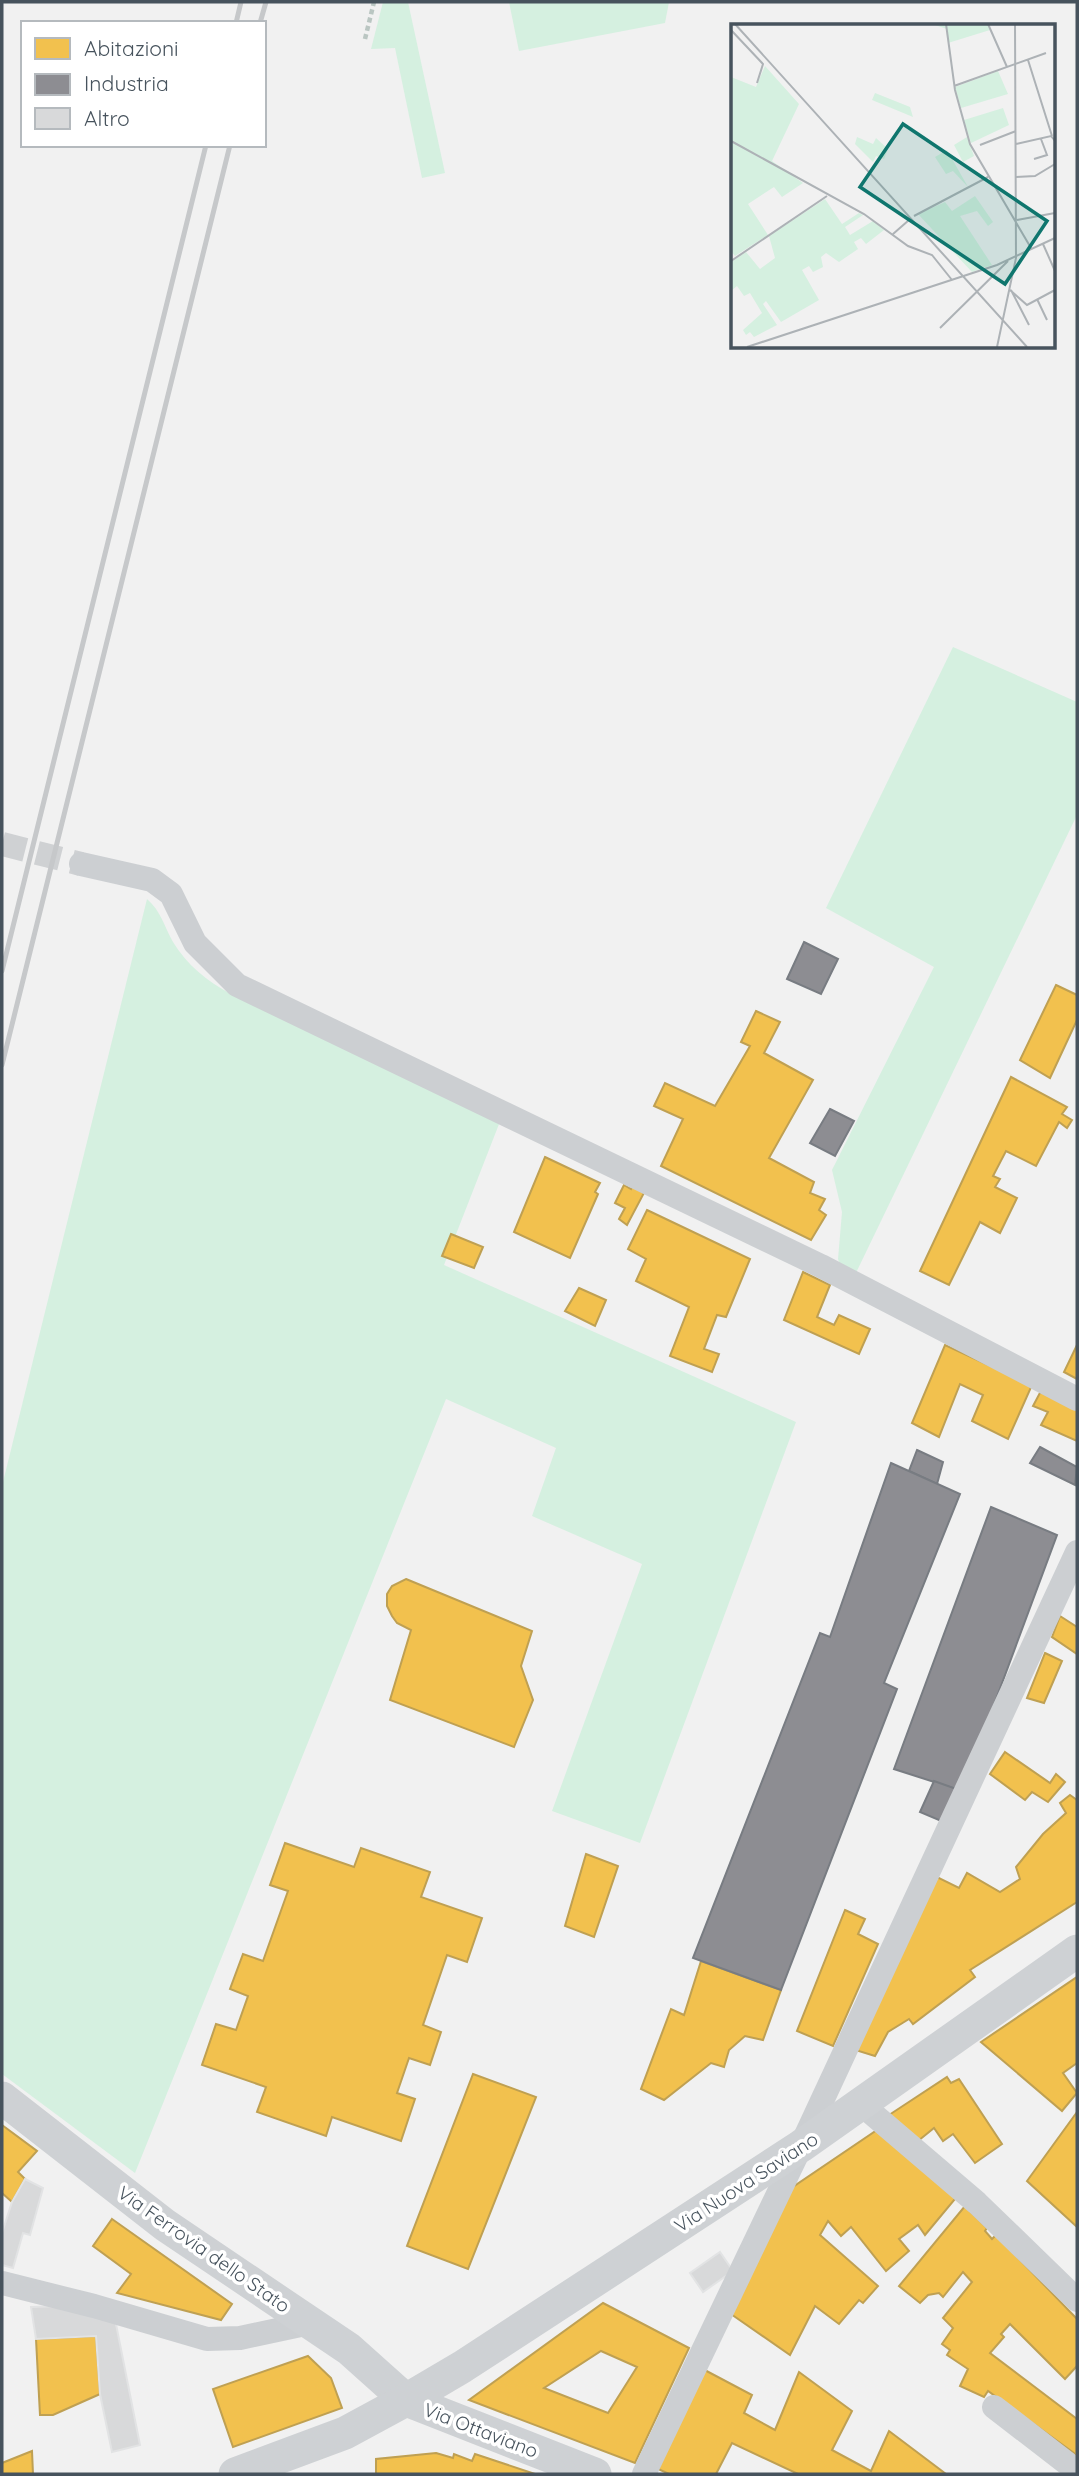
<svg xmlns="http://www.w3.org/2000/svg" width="1079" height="2476" viewBox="0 0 1079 2476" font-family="Quicksand,sans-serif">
	<rect width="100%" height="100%" fill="#f1f1f1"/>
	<!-- green -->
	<g fill="#d5f0e0">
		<polygon points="383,2 408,2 445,173 422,178 395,48 371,49"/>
		<polygon points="509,2 669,2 665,23 519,51"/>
		<polygon points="953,647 1077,702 1077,815 854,1277 841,1268 838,1259 842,1212 832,1170 934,967 826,908"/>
		<path d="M147,899C161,911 164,926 173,942C187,965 207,981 231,994L501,1119L444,1265L796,1422L640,1843L552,1811L642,1564L532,1516L556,1448L446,1399L135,2173L2,2074V1486Z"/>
	</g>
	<!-- homes -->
	<g fill="#f2c14e" stroke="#bfa052" stroke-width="2" fill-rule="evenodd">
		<polygon points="1056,985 1077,995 1077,1020 1050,1078 1020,1060"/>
		<polygon points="756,1011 780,1022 764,1053 813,1080 769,1158 814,1182 810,1193 825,1199 819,1210 826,1215 811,1240 661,1166 683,1119 654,1106 665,1083 715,1106 750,1046 741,1042"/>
		<polygon points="1011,1077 1067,1107 1062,1114 1072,1120 1067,1128 1059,1122 1036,1166 1006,1151 993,1176 1000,1179 995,1187 1017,1198 1000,1233 980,1222 949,1285 920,1271"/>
		<polygon points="545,1157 600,1183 595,1192 598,1194 570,1258 514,1232"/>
		<polygon points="633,1184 645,1191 627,1225 619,1219 625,1208 615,1203 624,1185 631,1189"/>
		<polygon points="647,1210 750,1259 726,1317 717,1315 704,1349 719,1354 712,1372 670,1356 689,1307 636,1281 646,1259 628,1249"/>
		<polygon points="451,1234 483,1247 474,1268 442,1256"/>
		<polygon points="803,1272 830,1285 817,1317 834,1325 839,1315 870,1329 859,1354 784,1320"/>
		<polygon points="579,1288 606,1300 595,1326 565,1311"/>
		<polygon points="945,1345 1032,1385 1008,1439 972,1421 983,1395 960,1384 939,1437 912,1423"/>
		<polygon points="1077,1345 1077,1379 1064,1372"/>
		<polygon points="1042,1389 1077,1405 1077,1441 1041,1425 1048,1412 1033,1406"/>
		<polygon points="406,1579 532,1631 521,1666 533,1700 514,1747 390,1700 411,1630 397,1623 392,1616 387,1606 387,1594 392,1586"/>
		<polygon points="1060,1616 1077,1627 1077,1654 1052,1637"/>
		<polygon points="1045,1653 1062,1661 1044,1703 1027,1698"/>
		<polygon points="1005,1752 1050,1783 1056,1774 1065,1782 1048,1802 1032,1792 1025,1800 990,1774"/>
		<polygon points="1070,1795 1077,1800 1077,1902 970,1970 975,1977 913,2024 909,2019 888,2032 875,2056 852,2049 937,1877 959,1888 967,1873 1000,1892 1020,1879 1016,1867 1043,1834 1066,1813 1060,1803"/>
		<polygon points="285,1843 354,1867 361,1848 430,1872 421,1897 482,1918 467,1962 447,1955 423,2025 441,2032 430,2065 409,2058 397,2093 415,2099 401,2141 332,2117 326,2136 257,2112 266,2087 202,2065 216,2024 236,2030 248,1996 230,1989 243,1954 263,1961 288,1891 270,1885"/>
		<polygon points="586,1854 618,1866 594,1937 565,1926"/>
		<polygon points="845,1910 865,1919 858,1934 878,1944 833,2046 797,2031"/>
		<polygon points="701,1961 781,1990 763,2040 745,2036 729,2050 724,2067 711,2063 664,2100 641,2089 671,2009 684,2015"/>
		<polygon points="1077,1977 1077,2063 1063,2073 1077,2093 1062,2111 981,2042"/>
		<polygon points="473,2074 536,2097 468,2269 407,2246"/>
		<polygon points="947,2077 951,2083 959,2079 1002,2144 975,2163 953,2134 943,2141 934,2128 918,2141 889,2115"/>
		<polygon points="1077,2112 1077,2227 1027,2181"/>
		<polygon points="2,2125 37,2151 18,2172 25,2179 12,2202 2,2193"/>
		<polygon points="877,2130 960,2193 925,2235 918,2225 899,2239 909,2251 886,2271 851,2227 841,2236 828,2221 820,2235 878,2286 863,2303 859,2300 839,2324 815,2306 790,2355 728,2312 784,2193"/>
		<polygon points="965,2206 987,2228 985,2231 992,2239 996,2235 1077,2319 1077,2366 1065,2379 1010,2324 1001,2334 1004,2337 990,2353 1077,2419 1077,2462 1074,2453 988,2391 984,2397 960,2386 968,2369 947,2355 950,2350 942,2344 953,2328 943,2318 972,2282 963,2272 943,2297 939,2293 928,2295 920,2303 899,2286"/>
		<polygon points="112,2219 232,2304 221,2320 117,2293 131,2274 93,2246"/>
		<path d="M603,2303L689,2348L635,2463L469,2400ZM601,2351L637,2367L608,2413L544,2388Z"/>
		<polygon points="96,2336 100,2394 53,2415 40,2415 36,2339"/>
		<polygon points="308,2356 331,2378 342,2408 233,2447 213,2389"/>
		<polygon points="699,2367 752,2395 744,2413 775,2430 799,2372 852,2411 832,2450 871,2471 889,2431 946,2474 798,2474 732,2443 716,2474 669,2474 656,2468"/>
		<polygon points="32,2451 33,2474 2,2474 2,2463"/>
		<polygon points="436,2453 453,2458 454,2454 472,2461 475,2454 535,2474 376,2474 376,2459"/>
	</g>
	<!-- industry -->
	<g fill="#8d8d92" stroke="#787c82" stroke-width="2">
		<polygon points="804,942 838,959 821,994 787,979"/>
		<polygon points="830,1109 854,1121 835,1156 810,1143"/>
		<polygon points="1040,1447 1077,1467 1075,1485 1030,1463"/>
		<polygon points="917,1450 943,1462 937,1484 909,1471"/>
		<polygon points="891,1463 960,1494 884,1683 897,1689 781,1990 693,1958 820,1633 830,1637"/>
		<polygon points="991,1507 1057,1535 962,1791 894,1769"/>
		<polygon points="934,1781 962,1791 946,1823 920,1812"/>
	</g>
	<!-- building -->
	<g fill="#d8d9da" stroke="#e2e3e4" stroke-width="2">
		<polygon points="25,2179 43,2188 30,2235 23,2233 13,2268 2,2265 2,2233 12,2202"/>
		<polygon points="720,2252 733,2271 703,2292 690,2273"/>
		<polygon points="67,2306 115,2319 140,2445 112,2452 100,2394 96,2336 36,2339 31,2307"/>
	</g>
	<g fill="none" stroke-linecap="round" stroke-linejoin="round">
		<!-- street-tunnel -->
		<polyline stroke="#cfd1d3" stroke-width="24" stroke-dasharray="24 12" stroke-linecap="butt" points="2,844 81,864"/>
		<!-- path -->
		<polyline stroke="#bac6c2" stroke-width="4.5" stroke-dasharray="5 3.5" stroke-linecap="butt" points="365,39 374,2"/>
		<!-- street -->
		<g stroke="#cccfd2" stroke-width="24">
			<polyline points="81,864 152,880 171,894 195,943 237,985 821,1266 1077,1399"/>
			<polyline points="861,2104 977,2203 1077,2300"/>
			<polyline points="2,2283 94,2306 207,2339 240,2338 310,2323"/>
			<polyline points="994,2407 1077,2471"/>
			<polyline points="644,2474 801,2146 1077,1552"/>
		</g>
		<!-- secondary -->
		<g stroke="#ced1d4" stroke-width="33">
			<polyline points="2,2098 165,2225 349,2349 406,2400 595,2474"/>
			<polyline points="235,2474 345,2433 406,2400 462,2367 801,2146 1077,1951"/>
		</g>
		<!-- rail -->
		<g stroke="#c6c8ca" stroke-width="5">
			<polyline points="236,23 241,2"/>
			<polyline points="260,23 266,2"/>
			<polyline points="2,971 206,145"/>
			<polyline points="2,1065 230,145"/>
		</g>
	</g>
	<g text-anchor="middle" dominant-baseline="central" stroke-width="7" stroke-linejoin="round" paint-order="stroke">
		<!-- street labels -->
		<g font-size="19" fill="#47535d" stroke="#fff">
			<text transform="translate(746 2182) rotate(-33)">Via Nuova Saviano</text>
			<text transform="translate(204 2249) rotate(35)">Via Ferrovia dello Stato</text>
			<text transform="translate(481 2430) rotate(21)">Via Ottaviano</text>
		</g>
	</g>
	<!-- overview -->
	<g transform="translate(731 24)">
		<rect width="324" height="324" fill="#f1f1f1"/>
		<path d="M201,0H256L259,6L217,19L216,5ZM34,42L68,80L41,137L72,159L51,173L43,163L17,180L37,211L4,232L0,227V53L25,63ZM267,47L277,70L230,84L224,63ZM144,69L179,83L182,93L141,76ZM272,84L278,101L240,119L233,96ZM126,113L142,120L145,114L157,125L153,135L145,132L142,138L124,120ZM236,113L243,132L232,138L223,121ZM216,126L237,163L222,147L215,150L204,133ZM244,172L262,198L257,202L246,187L229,192L261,241L241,248L187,190L214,178L221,187ZM94,175L111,200L128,189L132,191L114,203L119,211L142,197L153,206L135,220L130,214L123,218L127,225L108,238L95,229L90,233L92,243L82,248L78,242L71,246L88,276L50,298L35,277L32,280L46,301L23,313L19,308L15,311L12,306L31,289L19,269L13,272L6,262L0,267V238L15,228L29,245L44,234L38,212Z" fill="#d5f0e0"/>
		<path fill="none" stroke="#adb2b6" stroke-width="2" d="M4,0L296,323M215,0L224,66L239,120L300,224M257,0L276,43M0,6L32,40L26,59M297,36L321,112M223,62L315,29M0,117L133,190L177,222L201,231L221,256M285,120L320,112L324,117M249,121L285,107M303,135L316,131L310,115M285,153L304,152L324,140M183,192L257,153M286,196L324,189M162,210L178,196M312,220L324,247M0,237L96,172M279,266L296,281L324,266M280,266L298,301M306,275L316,296M209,304L277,237M16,323L266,241L324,214M266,323L285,234L284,0"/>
		<path fill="#0f766e" fill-opacity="0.15" stroke="#0f766e" stroke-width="3.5" d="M172,100L316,197L274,260L129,163Z"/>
		<rect width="324" height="324" fill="none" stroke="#47535d" stroke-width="3.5"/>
	</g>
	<!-- border -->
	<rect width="1079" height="2476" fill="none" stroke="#47535d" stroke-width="7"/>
	<!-- legend -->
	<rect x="21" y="21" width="245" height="126" fill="#ffffff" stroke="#b5babe" stroke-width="2"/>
	<rect x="35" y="38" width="35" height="21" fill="#f2c14e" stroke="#b5babe" stroke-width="2"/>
	<text x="84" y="56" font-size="21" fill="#47535d">Abitazioni</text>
	<rect x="35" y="74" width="35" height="21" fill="#8d8d92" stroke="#b5babe" stroke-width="2"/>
	<text x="84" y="91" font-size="21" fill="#47535d">Industria</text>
	<rect x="35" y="108" width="35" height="21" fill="#d8d9da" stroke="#b5babe" stroke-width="2"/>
	<text x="84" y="126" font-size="21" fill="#47535d">Altro</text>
</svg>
